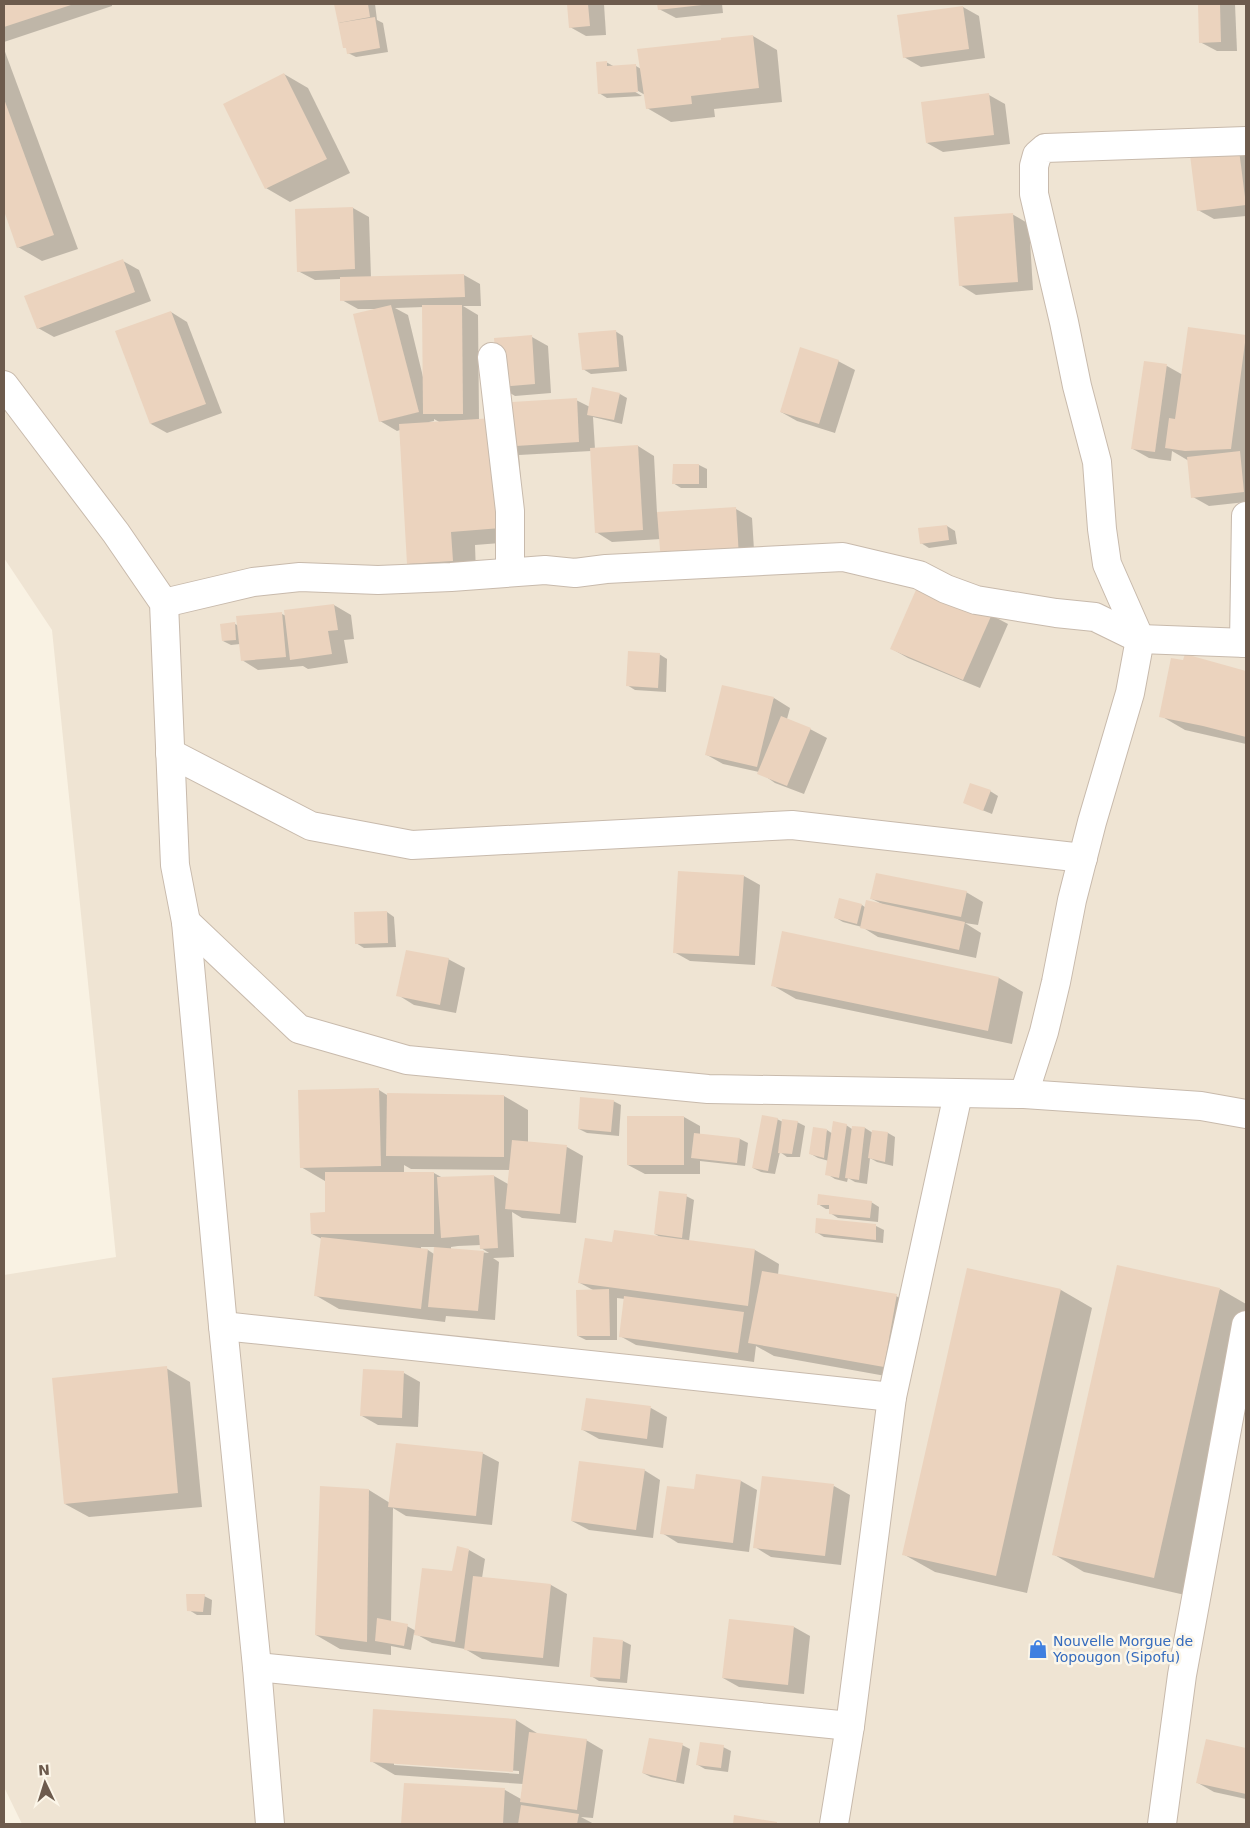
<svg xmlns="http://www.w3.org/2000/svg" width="1250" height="1828" viewBox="0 0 1250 1828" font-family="'DejaVu Sans',sans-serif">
	<rect width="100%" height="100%" fill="#f9f2e3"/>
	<!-- residential -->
	<polygon fill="#efe4d3" points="4,4 1246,4 1246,1824 22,1824 4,1787 4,1275 116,1257 52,630 4,558"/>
	<!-- shadow -->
	<g fill="#0003" fill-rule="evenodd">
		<polygon points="4,4 112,4 112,6 4,42"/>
		<polygon points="336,4 375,4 377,20 383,23 388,52 356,57 348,53 348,49 344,47"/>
		<polygon points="568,4 604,4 606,35 586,36 570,27"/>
		<polygon points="659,4 722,4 723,13 676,18 659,9"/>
		<polygon points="1199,4 1235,4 1237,51 1217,51 1200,42"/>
		<polygon points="963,7 979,16 985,58 921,67 904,57"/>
		<polygon points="753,36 777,50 782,102 714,109 715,117 671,122 647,108 645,95 633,88 632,90 642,96 607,98 599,93 606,62 615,67 636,66 641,69 723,42"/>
		<polygon points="4,49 78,249 42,261 18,247 4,207"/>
		<polygon points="284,74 308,88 350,173 290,202 266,188"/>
		<polygon points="989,95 1005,104 1010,144 943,152 927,143"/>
		<polygon points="1239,151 1246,155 1246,216 1214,219 1198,210"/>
		<path d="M353,208L369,217L371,278L464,275L480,284L481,306H463L478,315L479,420L576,400L590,407L620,394L627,398L622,424L593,417L595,449L638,446L654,456L657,513L736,509L752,518L755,566L661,539L612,542L596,532L591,451L519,455L525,541L475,545L476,574L432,577L408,563L400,430L397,431L380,421L374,309H358L342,300L341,279L315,280L298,271ZM424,307L423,377L408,315L395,308ZM434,419L441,423L429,422L434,421Z"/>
		<polygon points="1012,214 1029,224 1033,290 976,295 960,285"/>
		<polygon points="123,261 139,270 151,301 54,337 38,328"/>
		<polygon points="171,312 187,322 222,413 167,433 151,424"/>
		<polygon points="1189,329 1246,337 1246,502 1209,506 1193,497 1189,461 1172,451 1171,461 1149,458 1133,449 1145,362 1167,366 1183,375"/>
		<polygon points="615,331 623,336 627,371 591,374 583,369"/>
		<polygon points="532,337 548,346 551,393 515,396 499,386"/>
		<polygon points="838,361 855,370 835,433 797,421 781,412"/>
		<polygon points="699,465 707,469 707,488 681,488 673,483"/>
		<polygon points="947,526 955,531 957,544 929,548 921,543"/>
		<polygon points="334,605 351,615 354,639 344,640 348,663 308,669 303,666 258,670 242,660 240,644 231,645 223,641 235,624 239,626 282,614 286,616 285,612"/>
		<polygon points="991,615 1008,624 980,688 908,658 892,649"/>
		<polygon points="659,654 667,659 666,692 635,690 627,685"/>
		<polygon points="1186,656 1246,672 1246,744 1185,730 1161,716"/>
		<polygon points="774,698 790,708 787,719 810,729 827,738 804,794 775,783 759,772 723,764 707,755"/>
		<polygon points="990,791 998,796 992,814 965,803"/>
		<polygon points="744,876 760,885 755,965 690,961 674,952"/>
		<polygon points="966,892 983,902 978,925 965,923 981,933 976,958 878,937 862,927 843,922 836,918 862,905 866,908 882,904 872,899"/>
		<polygon points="387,912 394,917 396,947 364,948 356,943"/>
		<polygon points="783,933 999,978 1023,992 1012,1044 796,999 772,985"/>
		<polygon points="448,959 465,968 456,1013 414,1005 398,995"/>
		<path d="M379,1090L387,1095L504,1096L528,1110V1143L567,1147L583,1156L576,1223L522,1218L512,1212L514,1257L493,1258L499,1262L495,1320L446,1316L445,1322L339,1309L315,1295L322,1239L312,1234L326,1214L325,1181L301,1167ZM404,1165L411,1169L510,1170L508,1184L494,1176L443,1178L434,1173H404ZM481,1245V1248L489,1253L451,1249V1247L458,1246ZM421,1247H435L434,1254L428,1250L421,1249Z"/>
		<polygon points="613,1101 621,1105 619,1136 587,1133 579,1129"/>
		<polygon points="684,1117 700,1126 700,1135 740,1139 748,1143 745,1166 700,1161 700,1174 645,1174 628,1165"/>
		<polygon points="777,1119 783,1122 797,1122 805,1126 800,1157 787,1157 780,1152 775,1174 761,1172 753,1168"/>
		<polygon points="846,1125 852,1129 853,1127 865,1128 873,1133 888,1133 895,1137 893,1166 877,1162 870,1158 867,1184 855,1182 848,1178 847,1182 835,1179 827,1174 829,1161 818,1158 811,1154 827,1130 833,1134"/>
		<polygon points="686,1196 694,1200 689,1241 755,1250 779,1264 778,1275 896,1296 920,1309 908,1380 774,1356 756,1346 754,1362 636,1345 620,1336 625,1299 617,1298 617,1340 586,1340 578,1336 593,1290 580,1283 613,1243 662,1238 655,1234"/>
		<polygon points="871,1202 879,1207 878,1222 838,1218 830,1213 830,1209 826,1209 818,1204"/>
		<polygon points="817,1219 876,1226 884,1230 883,1243 824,1237 816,1232"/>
		<polygon points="968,1269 1061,1290 1092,1308 1027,1593 935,1572 903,1554"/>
		<polygon points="1220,1289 1246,1304 1246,1326 1185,1595 1084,1572 1053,1554"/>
		<polygon points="166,1368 190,1382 202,1507 89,1517 65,1504"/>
		<polygon points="404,1373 420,1382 418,1427 378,1425 362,1416"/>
		<polygon points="587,1399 651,1408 667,1417 663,1448 599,1439 583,1430"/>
		<polygon points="482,1453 499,1462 492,1525 406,1516 393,1508 391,1622 407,1626 416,1631 469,1550 485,1559 482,1578 551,1585 567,1594 559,1667 482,1659 465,1649 432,1643 414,1633 411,1650 391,1646 391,1655 340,1649 316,1635 369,1490 390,1503"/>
		<polygon points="644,1470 660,1480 653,1538 589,1530 572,1521"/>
		<polygon points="741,1481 757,1490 749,1552 678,1543 662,1533 695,1491"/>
		<polygon points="834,1486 850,1495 841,1565 771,1557 755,1547"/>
		<polygon points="204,1596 212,1600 211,1615 197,1615 189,1610"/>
		<polygon points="794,1627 810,1636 804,1694 739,1687 723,1678"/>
		<polygon points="623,1641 631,1645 627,1683 599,1681 591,1676"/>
		<path d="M516,1720L540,1735L586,1740L603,1750L593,1818L581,1817L594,1824H403L405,1784L505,1790L521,1799L523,1784L395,1775L371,1761ZM394,1763L519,1771V1774L394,1765Z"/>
		<polygon points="1207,1740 1246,1749 1246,1799 1214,1792 1198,1783"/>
		<polygon points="682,1745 690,1749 684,1784 651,1777 643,1773"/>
		<polygon points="723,1747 731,1751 728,1772 705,1769 698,1765"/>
	</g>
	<!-- building -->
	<g fill="#ebd3be">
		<polygon points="4,4 74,4 4,27"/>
		<polygon points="334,4 368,4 370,17 338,23"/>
		<polygon points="567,4 588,4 590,26 569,28"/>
		<polygon points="657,4 702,4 702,5 658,10"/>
		<polygon points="1198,4 1220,4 1221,42 1199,43"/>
		<polygon points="963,6 969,49 903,58 897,15"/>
		<polygon points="375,17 380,48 347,54 346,48 343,48 338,23"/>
		<polygon points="753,35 759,88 691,96 692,104 646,109 637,49 721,40 721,38"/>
		<polygon points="607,61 607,66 636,64 638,92 598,94 596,62"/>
		<polygon points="284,73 327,159 265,189 223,104"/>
		<polygon points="989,93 994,135 926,143 921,102"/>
		<polygon points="4,99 54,235 17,248 4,211"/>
		<polygon points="1239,150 1246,205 1197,211 1190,155"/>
		<polygon points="353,207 355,269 297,272 295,209"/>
		<polygon points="1013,213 1018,282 959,286 954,217"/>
		<polygon points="123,259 135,292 37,329 24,296"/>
		<polygon points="464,274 465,297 340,301 340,277"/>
		<polygon points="391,305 419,412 379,422 353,314"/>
		<polygon points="422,305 462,305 463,414 423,414"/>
		<polygon points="171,311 206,404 150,424 115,331"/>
		<polygon points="1188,327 1246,335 1231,449 1185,451 1165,448 1169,418 1175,419"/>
		<polygon points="616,330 619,367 582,370 578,333"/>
		<polygon points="532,335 535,384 498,387 494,338"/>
		<polygon points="800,347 839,360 819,424 780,412"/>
		<polygon points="1144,361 1167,364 1155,452 1131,449"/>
		<polygon points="592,387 620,393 614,420 587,415"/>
		<polygon points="577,398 579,442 500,447 498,403"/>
		<polygon points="494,418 501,528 451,532 453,561 407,564 399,424"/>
		<polygon points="638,445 643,530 595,533 590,448"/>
		<polygon points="1240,451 1244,492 1191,498 1187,457"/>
		<polygon points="673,464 699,464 699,484 672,484"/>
		<polygon points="736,507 739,557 661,562 657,512"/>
		<polygon points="947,525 949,540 920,544 918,528"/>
		<polygon points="919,583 992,614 963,680 890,649"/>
		<polygon points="334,604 338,630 328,631 332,654 290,660 284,610"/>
		<polygon points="282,612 286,657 241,661 236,616"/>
		<polygon points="235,622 236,640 222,641 220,624"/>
		<polygon points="628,651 660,653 658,688 626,686"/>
		<polygon points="1185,654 1246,671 1246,737 1203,726 1159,717 1171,658 1183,660"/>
		<polygon points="722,685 774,697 757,767 705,755"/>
		<polygon points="781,716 811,728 787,786 757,774"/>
		<polygon points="970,783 991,790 983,811 963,803"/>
		<polygon points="678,871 744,875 739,956 673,953"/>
		<polygon points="876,873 967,891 961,917 870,899"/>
		<polygon points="839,898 862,904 857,924 834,918"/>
		<polygon points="866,900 965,922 959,950 860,928"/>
		<polygon points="387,911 388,943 355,944 354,912"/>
		<polygon points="782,931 999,977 988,1031 771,986"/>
		<polygon points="406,950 449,958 440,1005 396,996"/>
		<polygon points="379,1088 381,1166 300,1168 298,1090"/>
		<polygon points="387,1093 504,1095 504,1157 386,1156"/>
		<polygon points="580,1097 614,1100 611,1132 578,1129"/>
		<polygon points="762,1115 778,1118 768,1171 752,1168"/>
		<rect x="627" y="1116" width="57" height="49"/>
		<polygon points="782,1119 798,1121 792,1154 778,1153"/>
		<polygon points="833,1121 847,1124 839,1178 825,1175"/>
		<polygon points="852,1126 865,1127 859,1180 845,1178"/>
		<polygon points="813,1127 827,1129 824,1158 809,1154"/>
		<polygon points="872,1130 888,1132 885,1162 868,1158"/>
		<polygon points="694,1133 740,1138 737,1163 691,1158"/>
		<polygon points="512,1140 567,1145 560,1214 505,1209"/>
		<polygon points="325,1172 434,1172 434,1234 311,1234 310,1213 325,1212"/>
		<polygon points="494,1175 498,1248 480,1249 479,1235 441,1238 437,1177"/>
		<polygon points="659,1191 687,1194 682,1238 654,1234"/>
		<polygon points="818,1194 872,1201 870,1218 829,1214 829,1205 817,1205"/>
		<polygon points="816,1218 876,1224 876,1240 815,1233"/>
		<polygon points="614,1230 755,1249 748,1306 578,1283 585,1238 612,1242"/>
		<polygon points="321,1237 428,1249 421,1309 314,1296"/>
		<polygon points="434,1247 484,1251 478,1311 428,1307"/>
		<polygon points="1117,1265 1220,1288 1154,1578 1052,1555"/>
		<polygon points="967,1268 1061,1289 996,1576 902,1555"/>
		<polygon points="762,1271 897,1294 884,1367 748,1343"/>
		<polygon points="609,1289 610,1336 577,1336 576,1290"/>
		<polygon points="624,1296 744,1312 738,1353 619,1337"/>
		<polygon points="167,1366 178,1493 64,1504 52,1378"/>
		<polygon points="363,1369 404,1371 402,1418 360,1416"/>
		<polygon points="586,1398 651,1406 647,1439 581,1430"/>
		<polygon points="396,1443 483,1452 476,1516 388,1507"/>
		<polygon points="579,1461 645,1469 636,1530 571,1521"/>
		<polygon points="696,1474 741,1480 733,1543 660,1534 667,1486 694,1489"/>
		<polygon points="762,1476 834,1484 825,1556 753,1548"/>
		<polygon points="320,1486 369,1489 367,1642 315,1635"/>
		<polygon points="457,1546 469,1549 455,1642 414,1635 422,1568 452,1571"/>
		<polygon points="473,1576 551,1584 543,1658 464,1650"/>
		<polygon points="186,1594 205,1594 203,1612 187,1611"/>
		<polygon points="377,1618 408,1624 404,1646 375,1641"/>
		<polygon points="729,1619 794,1626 788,1685 722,1678"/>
		<polygon points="593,1637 623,1640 620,1679 590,1677"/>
		<polygon points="373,1709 516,1719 513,1772 370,1762"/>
		<polygon points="529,1732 587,1739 577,1810 520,1802"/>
		<polygon points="649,1738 683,1743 676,1781 642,1773"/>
		<polygon points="1206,1739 1246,1748 1246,1794 1196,1783"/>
		<polygon points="700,1742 724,1745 721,1768 696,1765"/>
		<polygon points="404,1783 505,1788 503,1824 401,1824"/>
		<polygon points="521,1805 579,1814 577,1824 518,1824"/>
		<polygon points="734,1815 777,1822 777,1824 733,1824"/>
	</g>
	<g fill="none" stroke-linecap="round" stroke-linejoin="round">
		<!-- street casing -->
		<g stroke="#c8baac" stroke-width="30">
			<g id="street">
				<polyline points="492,357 510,511 510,572"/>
				<polyline points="4,385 116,533 164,603 175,865 186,922 223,1326 257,1667 270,1824"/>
				<polyline points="164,603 253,582 300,577 378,580 451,577 545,570 575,573 606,569 843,557 919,575 946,589 976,600 1056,613 1095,617 1140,639"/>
				<polyline points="1140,639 1107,564 1102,529 1097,462 1077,386 1064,322 1034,194 1034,166 1037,155 1045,148 1246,141"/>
				<polyline points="1244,643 1246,516"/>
				<polyline points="170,753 311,826 412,845 792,825 1083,858"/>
				<polyline points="186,922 299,1029 407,1060 708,1089 1024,1094 1201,1106 1246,1114"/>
				<polyline points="1024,1094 1044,1032 1056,982 1072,900 1092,822 1130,693 1140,639 1246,643"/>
				<polyline points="223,1326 892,1397"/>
				<polyline points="257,1667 850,1726"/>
				<polyline points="834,1824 850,1726 892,1397 958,1094"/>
				<polyline points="1162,1824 1182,1675 1246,1325"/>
			</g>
		</g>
		<!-- street -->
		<use href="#street" stroke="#fff" stroke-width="28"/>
	</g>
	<!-- icons -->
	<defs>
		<g id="shop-bare" transform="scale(1.5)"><path d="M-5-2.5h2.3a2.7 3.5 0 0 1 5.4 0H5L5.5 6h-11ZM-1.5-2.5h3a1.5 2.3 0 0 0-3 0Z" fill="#3f7fe0" stroke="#fcf6e9" stroke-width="2.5" paint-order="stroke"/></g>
	</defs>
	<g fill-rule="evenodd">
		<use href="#shop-bare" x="1038" y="1649"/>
	</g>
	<g text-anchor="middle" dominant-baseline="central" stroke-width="5" stroke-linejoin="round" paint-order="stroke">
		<!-- shop labels -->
		<g font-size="14" fill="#366cbe" stroke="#fcf6e9" text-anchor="start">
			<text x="1053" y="1641">Nouvelle Morgue de<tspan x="1053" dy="16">Yopougon (Sipofu)</tspan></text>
		</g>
	</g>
	<!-- border -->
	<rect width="1250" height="1828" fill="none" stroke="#6d5b4d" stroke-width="10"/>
	<!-- north arrow -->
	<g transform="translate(45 1783) rotate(356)" stroke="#fcf6e9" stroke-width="4" paint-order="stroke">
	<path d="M0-4L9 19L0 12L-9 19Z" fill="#6d5b4d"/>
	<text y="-8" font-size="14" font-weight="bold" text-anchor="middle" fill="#6d5b4d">N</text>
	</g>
</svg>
